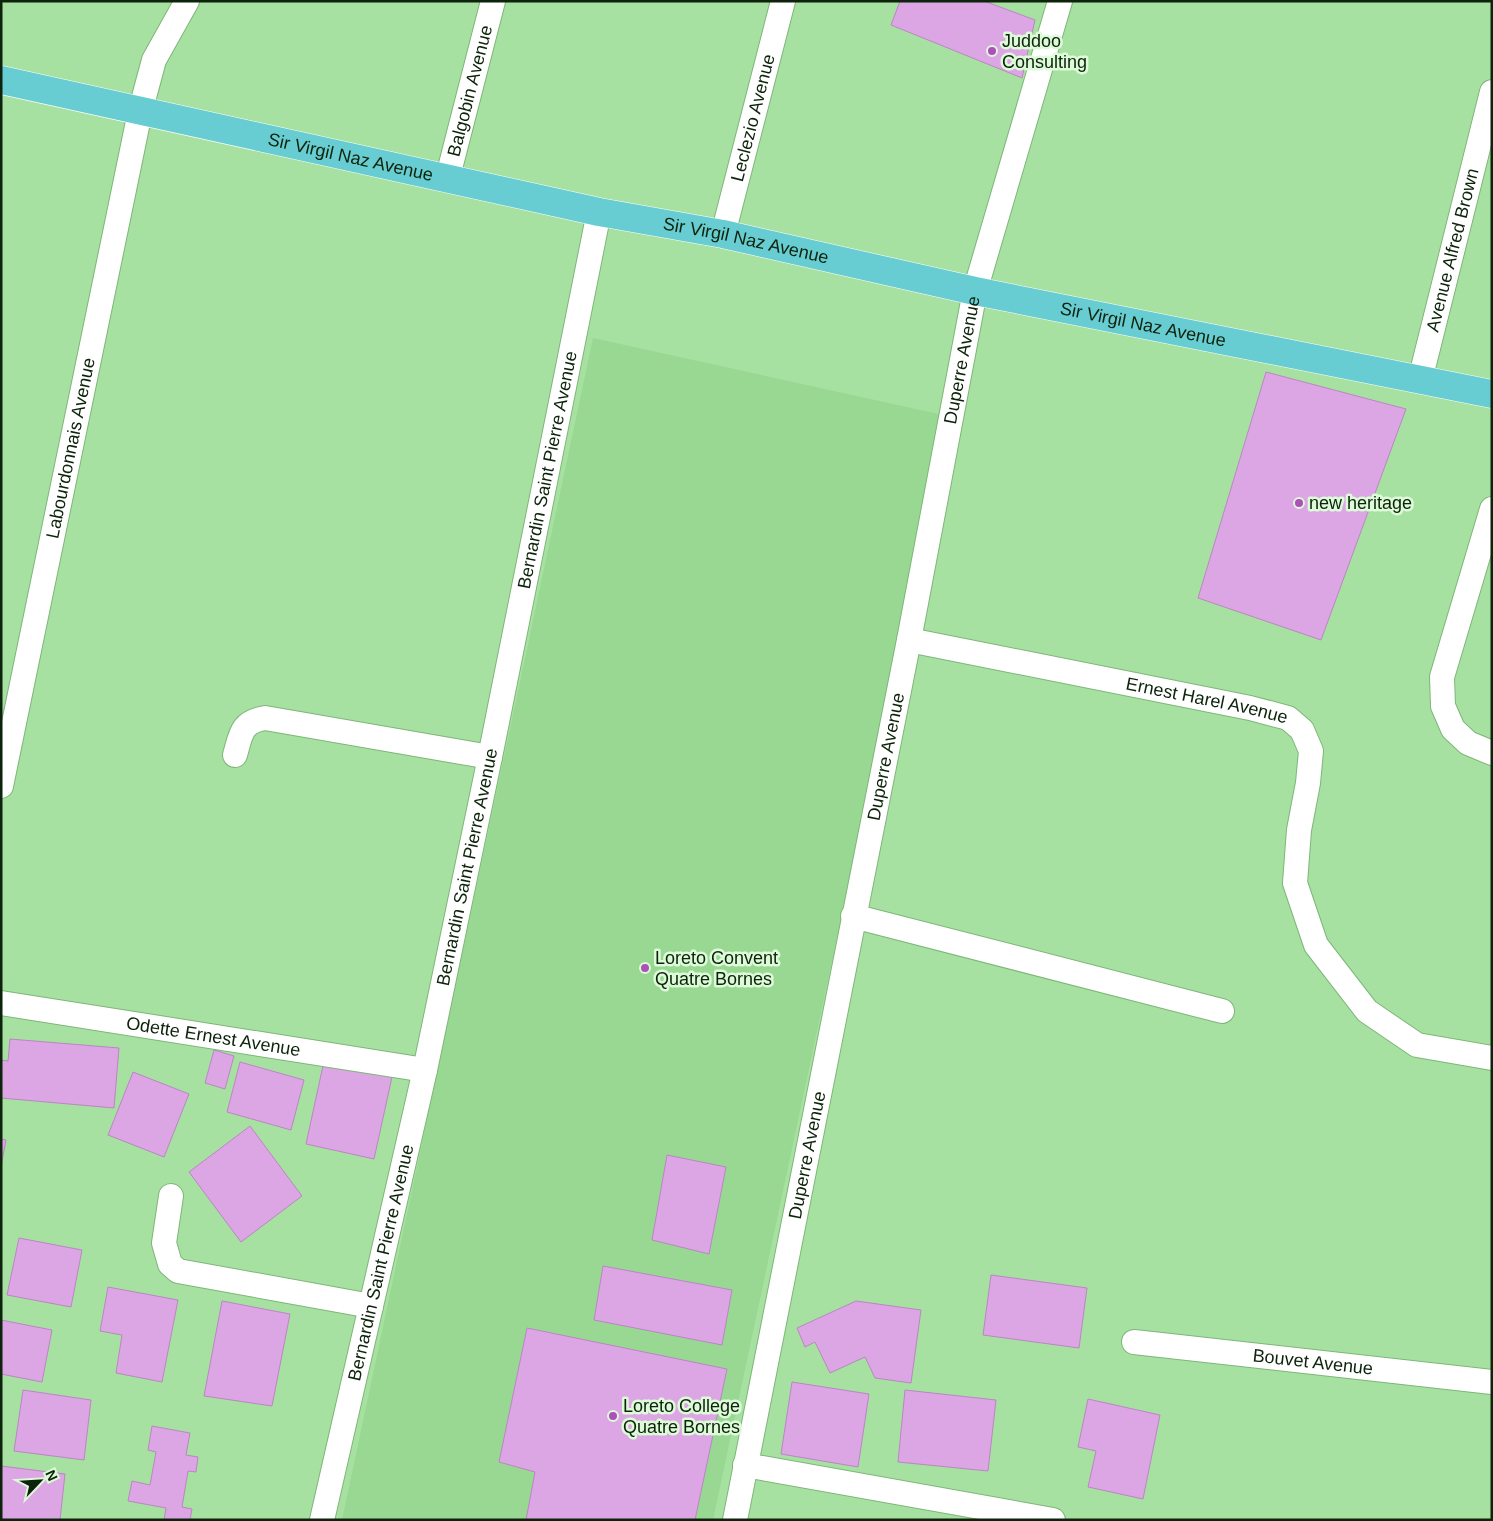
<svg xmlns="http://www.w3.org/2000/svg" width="1493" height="1521" viewBox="0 0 1493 1521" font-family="Arial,sans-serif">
	<rect width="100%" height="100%" fill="#a7e1a1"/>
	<!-- built -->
	<polygon fill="#98d892" points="593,338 948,416 713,1520 342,1520"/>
	<!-- building -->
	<g fill="#dca5e4" stroke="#bb86c3">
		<polygon points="900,1 984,1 1035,20 1022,78 891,25"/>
		<polygon points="1266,372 1406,409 1321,640 1198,598"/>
		<polygon points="10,1039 119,1048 114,1108 1,1098 1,1060 8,1061"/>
		<polygon points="214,1050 234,1056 225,1089 205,1083"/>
		<polygon points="324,1061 392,1077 374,1159 306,1144"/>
		<polygon points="240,1062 304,1080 291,1130 227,1112"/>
		<polygon points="133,1072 189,1094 164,1157 108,1135"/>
		<polygon points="250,1126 302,1196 241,1242 189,1172"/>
		<polygon points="1,1139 6,1140 1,1167"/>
		<polygon points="667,1155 726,1167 709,1254 652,1240"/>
		<polygon points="19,1238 82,1250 71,1307 7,1295"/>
		<polygon points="603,1266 732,1290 722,1345 594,1320"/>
		<polygon points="991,1275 1087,1288 1079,1348 983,1335"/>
		<polygon points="108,1287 178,1300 162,1382 116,1373 122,1335 100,1331"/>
		<polygon points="222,1301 290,1314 272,1406 204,1396"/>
		<polygon points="856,1301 921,1310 911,1383 875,1378 865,1357 830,1373 815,1342 805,1347 797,1328"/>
		<polygon points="1,1320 52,1330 42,1382 1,1374"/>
		<polygon points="527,1328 727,1369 695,1520 526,1520 535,1472 499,1462"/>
		<polygon points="792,1382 869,1394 858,1467 781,1454"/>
		<polygon points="23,1390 91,1400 84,1460 14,1451"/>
		<polygon points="905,1390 996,1400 988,1471 898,1462"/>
		<polygon points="1088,1399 1160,1415 1143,1499 1088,1487 1096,1451 1078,1447"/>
		<polygon points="152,1426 190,1433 186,1455 198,1457 196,1472 188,1471 182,1507 192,1509 190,1520 164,1520 166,1508 128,1501 132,1481 150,1485 156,1452 148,1450"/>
		<polygon points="1,1466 65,1474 60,1520 1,1520"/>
	</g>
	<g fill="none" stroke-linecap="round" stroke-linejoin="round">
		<!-- street casing -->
		<g stroke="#7eb679" stroke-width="26">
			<g id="street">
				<path id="s1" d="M447,180L493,1"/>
				<path id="s2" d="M723,234L783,1"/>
				<path id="s3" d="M1420,380L1492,92"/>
				<polyline points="1492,509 1442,677 1443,706 1453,729 1468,743 1492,753"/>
				<path id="s4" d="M909,640L1250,708L1288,718L1302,730L1311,751L1308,783L1299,830L1295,883L1316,945L1367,1011L1417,1045L1492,1058"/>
				<path d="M235,755C241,734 241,722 265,718L490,757"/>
				<path id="s5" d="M1,786L140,112L154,60L187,1"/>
				<polyline points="853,916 1222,1011"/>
				<path id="s6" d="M1,1003L425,1070"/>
				<polyline points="171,1196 164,1243 170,1264 178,1271 371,1306"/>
				<path id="s7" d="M1134,1342L1492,1382"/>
				<polyline points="745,1465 1053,1520"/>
				<path id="s8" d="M322,1520L425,1070L490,757L599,212"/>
				<path id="s9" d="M735,1520L909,640L975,291L1060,1"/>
			</g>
		</g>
		<!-- primary casing -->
		<g stroke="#fff" stroke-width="29">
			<g id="primary">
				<path id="s10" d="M1,80L599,212L723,234L975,291L1492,394"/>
			</g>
		</g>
		<!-- street -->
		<use href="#street" stroke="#fff" stroke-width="24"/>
		<!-- primary -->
		<use href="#primary" stroke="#68cdd3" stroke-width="28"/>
	</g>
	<!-- markers -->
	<g fill="#ad50ba" stroke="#ddfad9" stroke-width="2">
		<circle cx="992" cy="51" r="5"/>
		<circle cx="1299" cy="503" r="5"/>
		<circle cx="645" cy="968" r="5"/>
		<circle cx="613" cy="1416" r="5"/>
	</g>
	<g text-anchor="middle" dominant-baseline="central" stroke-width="5" stroke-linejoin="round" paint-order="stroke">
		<!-- poi labels -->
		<g font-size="18" fill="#0d230b" stroke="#ddfad9" text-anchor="start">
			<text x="1002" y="41">Juddoo<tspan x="1002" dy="21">Consulting</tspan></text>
			<text x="1309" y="503">new heritage</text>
			<text x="655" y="958">Loreto Convent<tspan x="655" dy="21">Quatre Bornes</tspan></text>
			<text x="623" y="1406">Loreto College<tspan x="623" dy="21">Quatre Bornes</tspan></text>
		</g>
		<!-- street labels -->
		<g font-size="18" fill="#0d230b" stroke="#ddfad9">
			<text stroke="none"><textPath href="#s1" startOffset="92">Balgobin Avenue</textPath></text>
			<text stroke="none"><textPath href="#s2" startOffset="120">Leclezio Avenue</textPath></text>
			<text stroke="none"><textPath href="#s10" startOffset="358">Sir Virgil Naz Avenue</textPath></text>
			<text stroke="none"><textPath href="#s10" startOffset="762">Sir Virgil Naz Avenue</textPath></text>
			<text stroke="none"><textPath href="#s3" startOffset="134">Avenue Alfred Brown</textPath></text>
			<text stroke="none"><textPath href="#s10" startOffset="1168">Sir Virgil Naz Avenue</textPath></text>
			<text stroke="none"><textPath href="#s9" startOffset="1182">Duperre Avenue</textPath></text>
			<text stroke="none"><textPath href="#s5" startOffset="345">Labourdonnais Avenue</textPath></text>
			<text stroke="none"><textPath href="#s8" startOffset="1074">Bernardin Saint Pierre Avenue</textPath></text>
			<text stroke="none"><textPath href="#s4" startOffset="304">Ernest Harel Avenue</textPath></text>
			<text stroke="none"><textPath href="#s9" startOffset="778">Duperre Avenue</textPath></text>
			<text stroke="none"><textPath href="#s8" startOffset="669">Bernardin Saint Pierre Avenue</textPath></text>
			<text stroke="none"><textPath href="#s6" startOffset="215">Odette Ernest Avenue</textPath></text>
			<text stroke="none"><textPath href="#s9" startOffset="372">Duperre Avenue</textPath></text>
			<text stroke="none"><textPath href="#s8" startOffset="264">Bernardin Saint Pierre Avenue</textPath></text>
			<text stroke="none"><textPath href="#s7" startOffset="180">Bouvet Avenue</textPath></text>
		</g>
	</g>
	<!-- border -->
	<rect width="1493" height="1521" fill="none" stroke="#0d230b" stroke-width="5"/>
	<!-- north arrow -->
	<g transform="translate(40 1481) rotate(65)" stroke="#ddfad9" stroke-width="4" paint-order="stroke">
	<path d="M0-4L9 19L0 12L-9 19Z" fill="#0d230b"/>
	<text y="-8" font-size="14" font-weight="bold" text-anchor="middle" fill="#0d230b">N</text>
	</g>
</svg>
